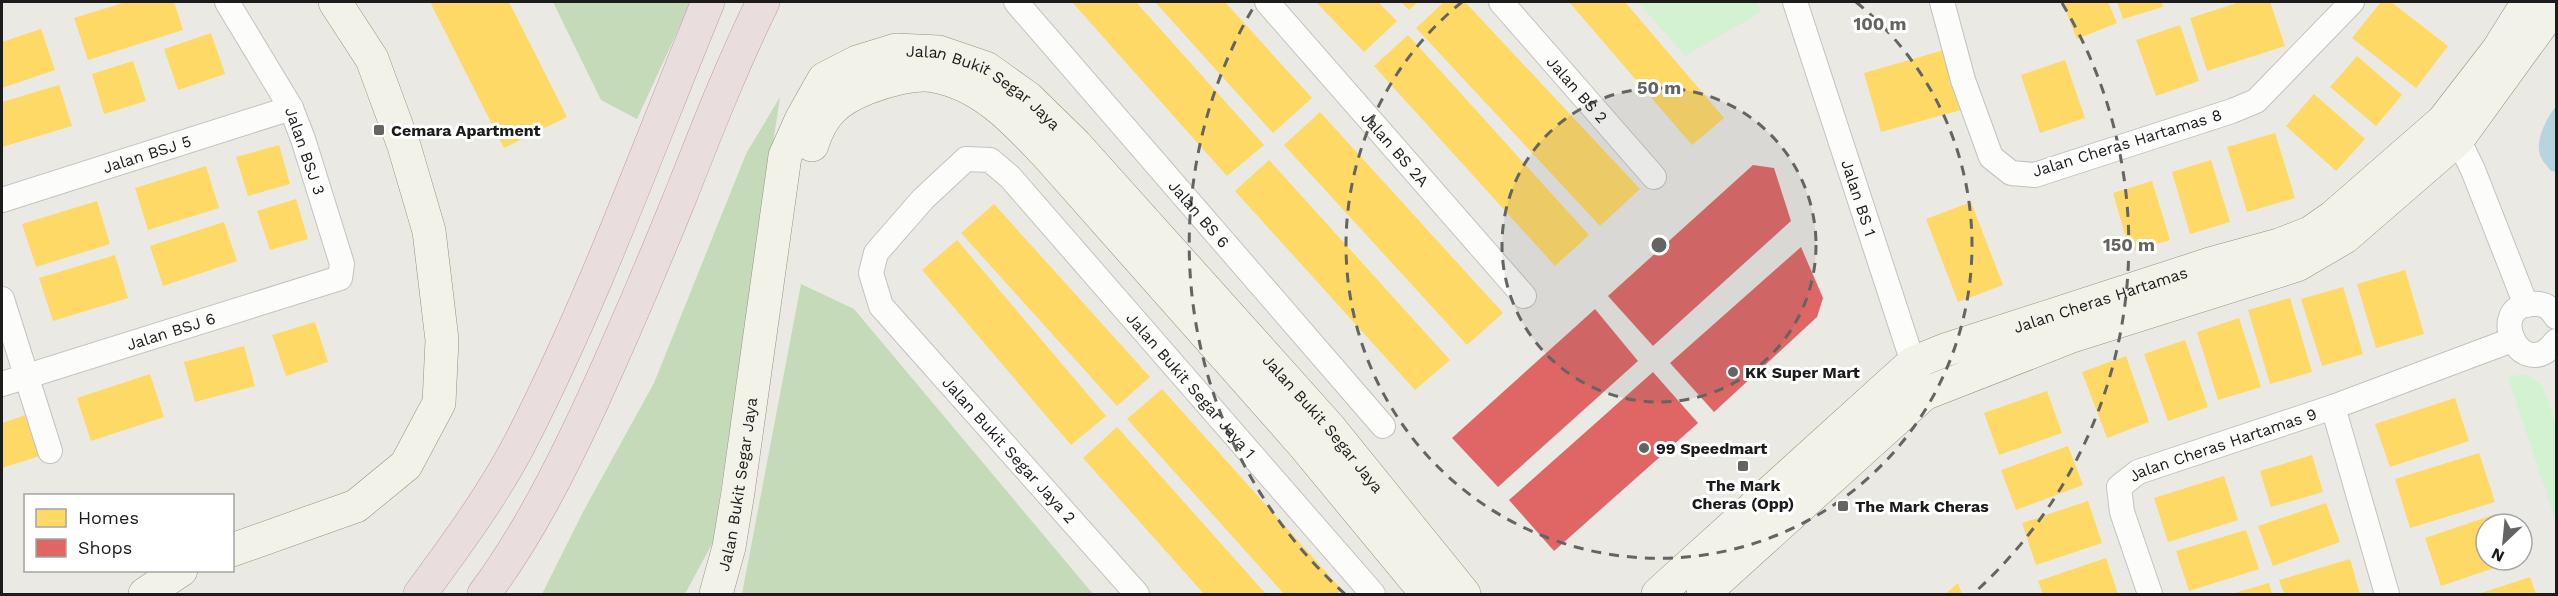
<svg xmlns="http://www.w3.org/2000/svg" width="2558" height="596" viewBox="0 0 2558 596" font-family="'Work Sans',sans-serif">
	<rect width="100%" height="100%" fill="#ebe9e4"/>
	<!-- forest -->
	<g fill="#c4dab9">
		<polygon points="553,2 691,2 637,119 601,100"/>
		<polygon points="780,97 713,542 685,594 542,594 583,512 654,383 746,154"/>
		<polygon points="801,284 854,309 1093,594 742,594"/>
	</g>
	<!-- park -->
	<g fill="#d2f2d2">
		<polygon points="1638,2 1757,2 1761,12 1685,56"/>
		<polygon points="2525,374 2542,385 2556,425 2556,523 2508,377"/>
	</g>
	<!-- water -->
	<path fill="#b7d5de" d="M2556,106V172L2551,171C2548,167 2542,161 2540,155C2535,139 2547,118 2556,106Z"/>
	<!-- homes -->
	<g fill="#ffd966">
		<polygon points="126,2 174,2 183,30 88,60 74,18"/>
		<polygon points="430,2 509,2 567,117 504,148"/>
		<polygon points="1072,2 1136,2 1264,145 1227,176"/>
		<polygon points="1155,2 1225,2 1312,98 1273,133"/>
		<polygon points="1316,2 1378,2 1397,21 1364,52"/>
		<polygon points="1401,2 1418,2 1409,10"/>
		<polygon points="1444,2 1465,2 1640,189 1600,226 1416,28"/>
		<polygon points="1569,2 1625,2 1724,118 1692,145"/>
		<polygon points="2062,2 2108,2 2117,23 2077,39"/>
		<polygon points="2117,2 2161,2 2163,7 2123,19"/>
		<polygon points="2240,2 2270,2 2285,46 2207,71 2190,18"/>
		<polygon points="2381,2 2391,2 2448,46 2416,88 2352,38"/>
		<polygon points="2180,25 2199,81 2156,96 2136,40"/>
		<polygon points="41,29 55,70 2,88 2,42"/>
		<polygon points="211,33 225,74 178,90 164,49"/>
		<polygon points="1408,35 1589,235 1555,266 1374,66"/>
		<polygon points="1944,50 1961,110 1881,132 1864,73"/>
		<polygon points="2357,56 2402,95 2376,126 2330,87"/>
		<polygon points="2065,60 2085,118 2040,133 2021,75"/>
		<polygon points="133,61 146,101 104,114 92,74"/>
		<polygon points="59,85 72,126 2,147 2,102"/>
		<polygon points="2314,94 2365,139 2336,171 2286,126"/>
		<polygon points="1320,112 1503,313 1467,345 1284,145"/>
		<polygon points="2275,133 2295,198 2247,212 2227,147"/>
		<polygon points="279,145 290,184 248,196 236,157"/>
		<polygon points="1269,160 1450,360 1415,390 1235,191"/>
		<polygon points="2211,160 2230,222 2190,234 2172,172"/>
		<polygon points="206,166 219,208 148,230 135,188"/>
		<polygon points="2152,181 2170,240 2130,252 2113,193"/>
		<polygon points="296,199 308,239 270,250 257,211"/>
		<polygon points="97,201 110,244 36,267 22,224"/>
		<polygon points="1971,202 2003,285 1958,302 1926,219"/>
		<polygon points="994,204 1150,377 1117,406 961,233"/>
		<polygon points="224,222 237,261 163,286 150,246"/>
		<polygon points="957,240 1106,416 1071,445 922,270"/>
		<polygon points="115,255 128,298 53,321 39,278"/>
		<polygon points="2405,270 2424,334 2376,348 2357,284"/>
		<polygon points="2343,287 2363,354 2322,366 2301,299"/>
		<polygon points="2290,298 2312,372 2270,384 2248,310"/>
		<polygon points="2239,318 2261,387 2218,400 2197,332"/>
		<polygon points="315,322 328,362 286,376 272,335"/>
		<polygon points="2185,340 2208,407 2168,421 2144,354"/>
		<polygon points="244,346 255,386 195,402 184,362"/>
		<polygon points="2126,356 2149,422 2107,438 2082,372"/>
		<polygon points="150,374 164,417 91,441 77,398"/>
		<polygon points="1162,389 1342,590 1336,594 1284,594 1127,419"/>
		<polygon points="2047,391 2062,433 1999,455 1984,413"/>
		<polygon points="2455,398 2469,441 2390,467 2375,424"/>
		<polygon points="26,415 40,456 2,468 2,423"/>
		<polygon points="1117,427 1207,528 1266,594 1204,594 1083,458"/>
		<polygon points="2068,446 2083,485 2016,510 2001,470"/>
		<polygon points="2479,453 2495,502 2410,528 2395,479"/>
		<polygon points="2312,455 2323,492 2271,507 2260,471"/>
		<polygon points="2224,476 2238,520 2168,542 2154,498"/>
		<polygon points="2088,501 2102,543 2036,565 2022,523"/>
		<polygon points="2326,503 2340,542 2273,566 2258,526"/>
		<polygon points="2496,514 2499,524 2486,524 2486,560 2512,560 2512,562 2441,586 2425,538"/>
		<polygon points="2246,530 2259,569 2189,591 2176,551"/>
		<polygon points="2106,558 2118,594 2043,594 2038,581"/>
		<polygon points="2350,559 2360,594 2284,594 2279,580"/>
		<polygon points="2530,577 2536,594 2478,594"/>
		<polygon points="1958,583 1962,594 1945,594"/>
		<polygon points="2269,583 2272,594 2231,594"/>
	</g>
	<!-- shops -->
	<g fill="#e06666">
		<polygon points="1753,165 1774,168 1791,221 1653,346 1608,296"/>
		<polygon points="1801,247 1823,298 1817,317 1714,412 1670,363"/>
		<polygon points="1595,309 1638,361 1498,487 1452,438"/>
		<polygon points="1653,372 1698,423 1554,551 1509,500"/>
	</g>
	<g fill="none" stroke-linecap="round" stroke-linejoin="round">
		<!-- street casing -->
		<g stroke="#c3c2c0" stroke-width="26">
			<g id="street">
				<path id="s1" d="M1016,2L1383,426"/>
				<path id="s2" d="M1267,2L1524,296"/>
				<path id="s3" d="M1501,2L1654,177"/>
				<path id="s4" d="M1795,2L1918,378"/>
				<polyline points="1942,2 1963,80 1991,157 2011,173 2035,175 2232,111 2256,101 2352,2"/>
				<polyline points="2448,127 2458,139 2473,170 2526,305"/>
				<path id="s5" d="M2,200L291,108"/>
				<polyline points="2,299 50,451"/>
				<path d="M2556,317C2551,308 2544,303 2533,304C2484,305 2522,387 2556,341"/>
				<path id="s6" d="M2,384L340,278L342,264L303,139L291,108L227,2"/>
				<polyline points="2333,407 2387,594"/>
				<path id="s7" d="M1137,594L881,306L871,273L876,253L923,199L966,159L990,160L1010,177L1373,594"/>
				<path id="s8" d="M2150,594L2122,512L2119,487L2138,472L2333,407L2512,340"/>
			</g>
		</g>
		<!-- secondary casing -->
		<g stroke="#92947d" stroke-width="34">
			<g id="secondary">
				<path d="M812,145C822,113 837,100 867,88C885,81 915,72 935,76C984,85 1018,124 1050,158L1303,444L1427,594"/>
				<polyline points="232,550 356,506 406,465 439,403 442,340 429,231 404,146 372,59 335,2"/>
				<polyline points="145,594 181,570"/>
				<path id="s9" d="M716,594L729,547L738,492L785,156L802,118L824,79L857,62L896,50L939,52L986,68L1028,98L1076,145L1328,426L1464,594"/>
				<path id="s10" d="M1658,594L1913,363L1945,350L2210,264L2279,245L2310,233L2333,217L2443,121L2498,50L2528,2"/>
				<polyline points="1703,594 1924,394 2072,336 2297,265 2345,237 2458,139 2556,4"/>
			</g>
		</g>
		<!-- highway casing -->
		<g stroke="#c09ca5" stroke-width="34">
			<g id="highway">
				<path d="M420,594C456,545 494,494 522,439C594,298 648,148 708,2"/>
				<path d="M484,594C528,535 562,467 593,400C624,332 653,264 681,195C707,129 732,65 763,2"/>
			</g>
		</g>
		<!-- street -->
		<use href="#street" stroke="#fcfcfb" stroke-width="24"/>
		<!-- secondary -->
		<use href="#secondary" stroke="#f2f2e9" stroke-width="33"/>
		<!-- highway -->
		<use href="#highway" stroke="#e9ddde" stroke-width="33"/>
	</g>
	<!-- distance rings -->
	<circle cx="1659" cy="245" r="157" fill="#646462" fill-opacity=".12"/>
	<g fill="none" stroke="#646462" stroke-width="3" stroke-dasharray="10 8">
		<circle cx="1659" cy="245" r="157"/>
		<path d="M1856 2A313 313 0 1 1 1462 2"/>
		<path d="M1345 594A470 470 0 0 1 1256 3M2062 3A470 470 0 0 1 1973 594"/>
	</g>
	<!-- markers -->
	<g fill="#646462" stroke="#fff" stroke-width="2">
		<rect x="373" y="124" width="12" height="12" rx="3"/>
		<circle cx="1733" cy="372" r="6"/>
		<circle cx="1644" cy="448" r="6"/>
		<rect x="1737" y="460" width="12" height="12" rx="3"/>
		<rect x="1837" y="500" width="12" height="12" rx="3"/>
	</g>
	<g text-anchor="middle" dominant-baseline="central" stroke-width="6" stroke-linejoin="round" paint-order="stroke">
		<!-- street labels -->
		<g font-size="16" fill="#1c1c1c" stroke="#fff">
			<text stroke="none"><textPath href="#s3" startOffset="116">Jalan BS 2</textPath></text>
			<text stroke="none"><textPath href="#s9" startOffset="706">Jalan Bukit Segar Jaya</textPath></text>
			<text transform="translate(2127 143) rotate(-17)">Jalan Cheras Hartamas 8</text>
			<text stroke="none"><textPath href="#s2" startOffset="195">Jalan BS 2A</textPath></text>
			<text transform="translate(305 151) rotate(71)">Jalan BSJ 3</text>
			<text stroke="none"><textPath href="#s5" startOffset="152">Jalan BSJ 5</textPath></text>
			<text stroke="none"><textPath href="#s4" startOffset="206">Jalan BS 1</textPath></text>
			<text stroke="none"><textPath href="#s1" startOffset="280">Jalan BS 6</textPath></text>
			<text stroke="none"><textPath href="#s10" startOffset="542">Jalan Cheras Hartamas</textPath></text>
			<text stroke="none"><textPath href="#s6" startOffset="177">Jalan BSJ 6</textPath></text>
			<text stroke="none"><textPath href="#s7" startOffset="897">Jalan Bukit Segar Jaya 1</textPath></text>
			<text stroke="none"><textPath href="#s9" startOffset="1192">Jalan Bukit Segar Jaya</textPath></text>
			<text stroke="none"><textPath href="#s8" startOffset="225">Jalan Cheras Hartamas 9</textPath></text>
			<text transform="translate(1009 450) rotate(48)">Jalan Bukit Segar Jaya 2</text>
			<text stroke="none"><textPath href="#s9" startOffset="112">Jalan Bukit Segar Jaya</textPath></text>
		</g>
		<!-- poi labels -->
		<g font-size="16" font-weight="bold" fill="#1c1c1c" stroke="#fff" text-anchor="start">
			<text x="391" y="130">Cemara Apartment</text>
			<text x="1745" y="372">KK Super Mart</text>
			<text x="1656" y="448">99 Speedmart</text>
			<text x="1743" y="485" text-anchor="middle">The Mark<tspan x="1743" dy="18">Cheras (Opp)</tspan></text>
			<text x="1855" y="506">The Mark Cheras</text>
		</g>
	</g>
	<circle cx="1659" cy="245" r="9" fill="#646462" stroke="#fff" stroke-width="3"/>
	<g font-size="18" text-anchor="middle" font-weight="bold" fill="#646462" stroke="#fff" stroke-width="6" stroke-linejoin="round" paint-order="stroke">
		<text x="1880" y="30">100 m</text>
		<text x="1659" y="94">50 m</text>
		<text x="2129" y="251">150 m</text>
	</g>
	<!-- border -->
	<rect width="2558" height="596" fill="none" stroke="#1c1c1c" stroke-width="6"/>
	<!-- legend -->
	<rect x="24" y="494" width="210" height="78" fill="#ffffff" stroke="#a4a4a4" stroke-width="1.5"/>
	<rect x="36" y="509" width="30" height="18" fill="#ffd966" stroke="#a4a4a4" stroke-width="1.5"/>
	<text x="78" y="524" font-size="18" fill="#1c1c1c">Homes</text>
	<rect x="36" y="539" width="30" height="18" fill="#e06666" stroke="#a4a4a4" stroke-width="1.5"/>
	<text x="78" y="554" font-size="18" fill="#1c1c1c">Shops</text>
	<!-- north arrow -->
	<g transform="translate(2504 542) rotate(206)"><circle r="28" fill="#ffffff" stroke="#a4a4a4" stroke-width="1.5"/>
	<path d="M0-4.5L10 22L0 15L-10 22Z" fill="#646462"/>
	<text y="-9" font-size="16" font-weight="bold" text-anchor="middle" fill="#1c1c1c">N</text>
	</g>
</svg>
